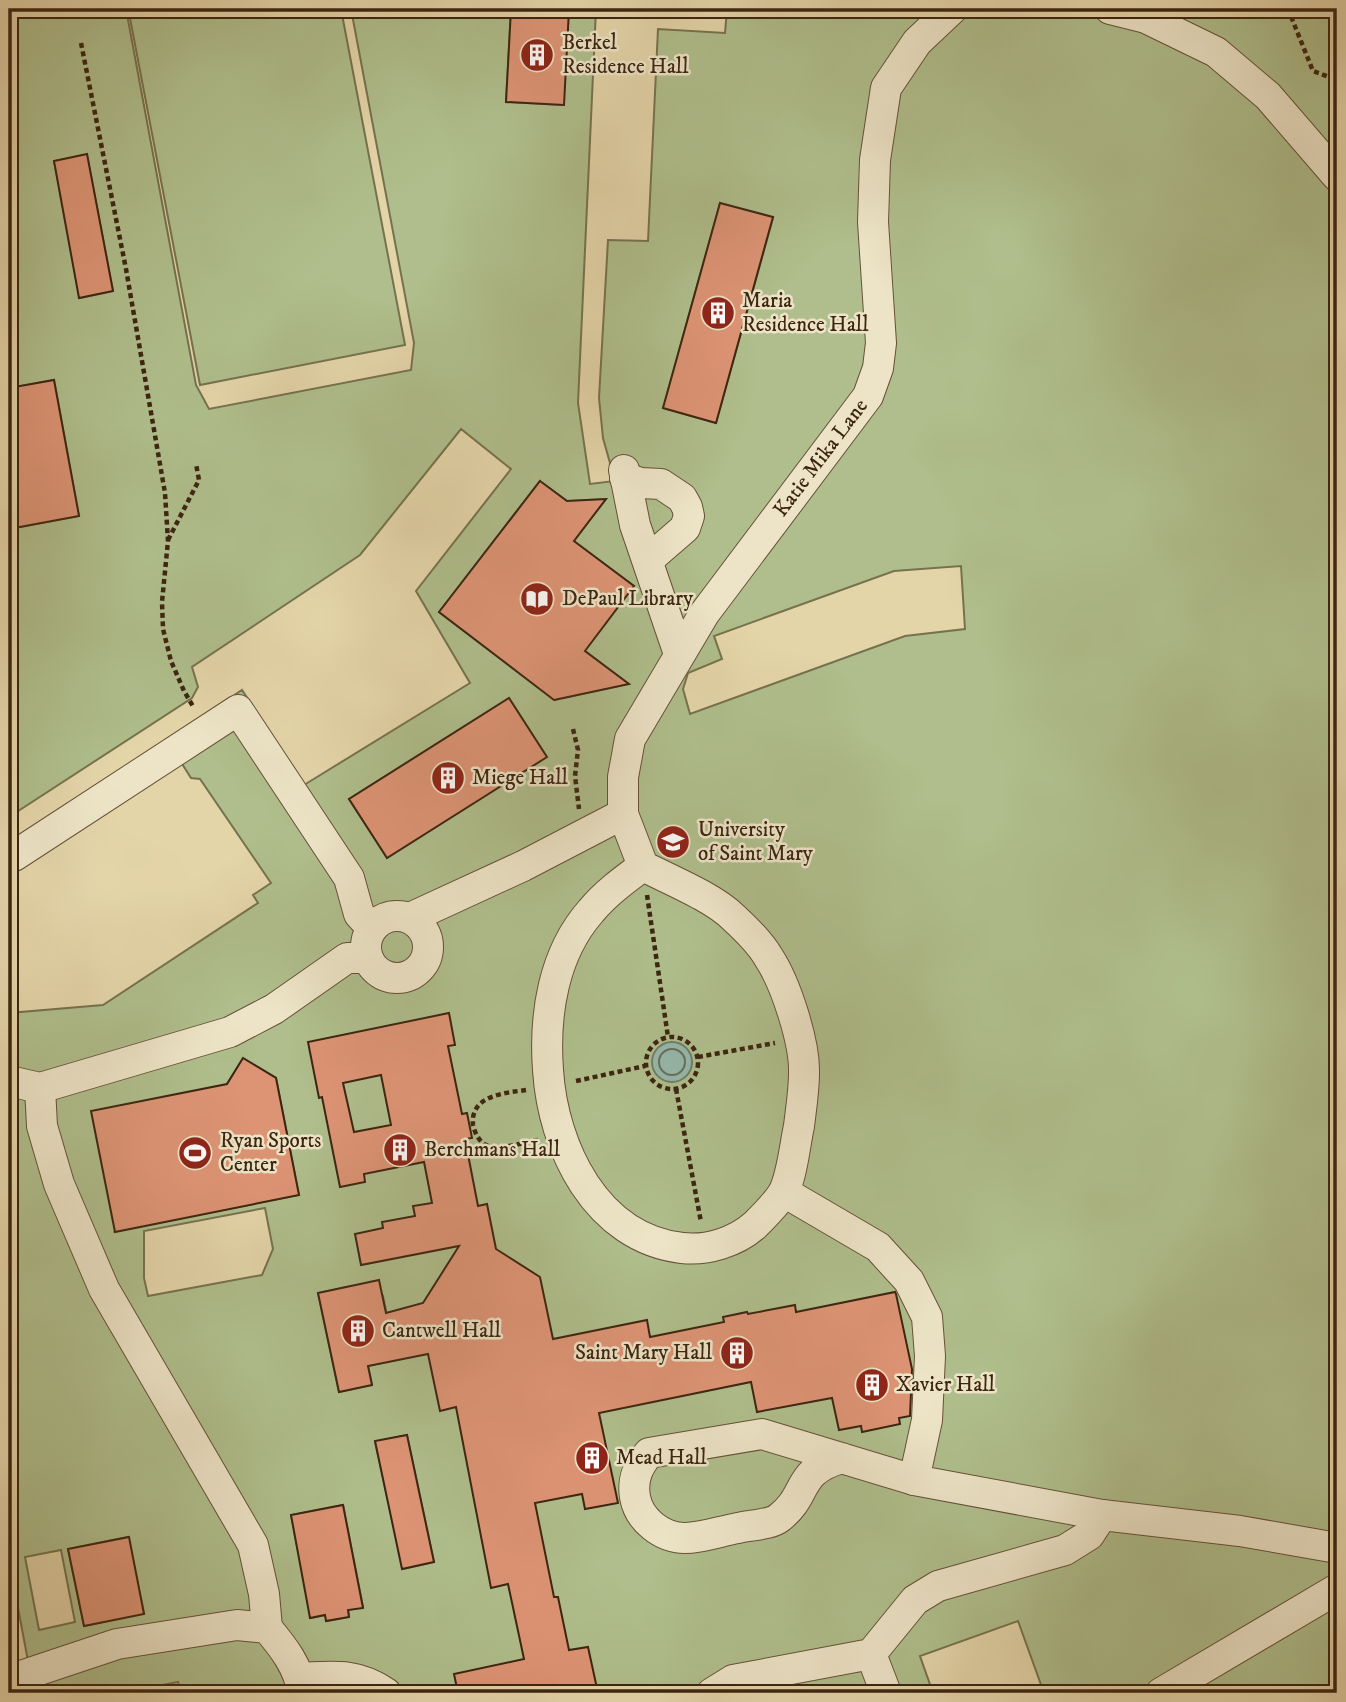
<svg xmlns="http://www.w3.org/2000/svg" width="1346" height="1702" viewBox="0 0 1346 1702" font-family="'IM FELL DW Pica',serif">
	<rect width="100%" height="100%" fill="#e4d5a9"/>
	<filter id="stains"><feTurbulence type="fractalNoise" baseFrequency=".00286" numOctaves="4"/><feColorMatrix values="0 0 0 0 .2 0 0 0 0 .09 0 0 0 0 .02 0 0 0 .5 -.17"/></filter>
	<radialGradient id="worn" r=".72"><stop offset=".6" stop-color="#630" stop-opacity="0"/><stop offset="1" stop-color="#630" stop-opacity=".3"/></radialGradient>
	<!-- green -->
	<g fill="#afbe8c" stroke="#76724e" stroke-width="2" fill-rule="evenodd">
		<path d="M9,9H126L196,385L209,409L411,370L414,343L351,9H511L506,102L563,105L569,9H596L578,403L590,484L615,481L603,438L599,398L608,240L648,241L658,29L725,33L727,9H1337V1693H1044L1018,1621L920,1656L933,1693H181L178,1682L123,1693H34L9,1560V1013L103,1005L258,903L253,895L271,883L200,779L191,778L167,740L242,690L304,785L470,683L416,591L511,469L461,429L360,555L192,667L198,687L192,698L9,817V529L79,516L54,380L9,388ZM87,155L113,291L80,298L54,161ZM720,203L773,218L716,423L663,408ZM540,481L567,501L605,499L574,541L585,651L628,684L555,700L439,612ZM961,566L965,629L905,636L690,714L683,689L688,673L722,659L714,636L894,571ZM509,698L546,757L387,858L349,799ZM243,1058L276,1078L299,1195L115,1231L227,1084ZM265,1208L273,1249L262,1275L148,1296L144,1278V1231ZM347,1287L351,1303L383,1296L396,1360L368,1366L372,1385L339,1392L318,1293ZM407,1435L434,1562L403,1569L375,1442ZM343,1505L363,1607L348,1610L349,1617L327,1621L325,1615L311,1618L291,1515ZM128,1537L144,1613L84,1626L68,1549ZM61,1550L75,1622L39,1630L25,1557Z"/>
		<polygon points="148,9 341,9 405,345 200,385 129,13"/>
	</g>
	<!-- water -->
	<circle fill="#95b8ab" stroke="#717d6d" stroke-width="2" cx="672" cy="1062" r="20"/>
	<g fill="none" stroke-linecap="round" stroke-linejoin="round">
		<!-- shore -->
		<circle stroke="#686e5e" stroke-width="2" cx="672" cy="1062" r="13"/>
	</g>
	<!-- building -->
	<g fill="#dd9475" stroke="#3c2511" stroke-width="2" fill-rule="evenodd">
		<polygon points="511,9 569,9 564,105 506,102"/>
		<polygon points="87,154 113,291 79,298 54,161"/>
		<polygon points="720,203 773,217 716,423 663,408"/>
		<polygon points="54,380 79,516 9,529 9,388"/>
		<polygon points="540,481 567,501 606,499 574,541 634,586 585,651 629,684 554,700 439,612"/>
		<polygon points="509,698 547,757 387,858 349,799"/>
		<path d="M449,1013L455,1045L448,1046L462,1114L467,1113L472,1138L465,1139L478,1206L487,1204L496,1249L540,1277L553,1339L647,1320L650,1337L724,1322L723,1317L747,1312L748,1314L795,1305L796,1312L895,1292L896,1294L912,1369L910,1416L899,1418L900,1424L862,1432L861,1426L839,1430L832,1398L757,1412L751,1382L599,1413L618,1503L585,1509L582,1494L535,1503L554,1597H558L569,1650L588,1647L598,1693H458L454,1674L524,1659L508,1584L491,1588L456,1407L440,1411L428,1354L368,1366L372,1385L339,1392L318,1293L379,1280L386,1313L423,1303L459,1246L361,1265L355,1234L383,1228L382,1222L415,1216L413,1206L432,1203L424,1162L364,1174L365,1182L340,1187L322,1097L319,1098L308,1042ZM381,1075L391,1125L354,1132L343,1083Z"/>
		<polygon points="243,1058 276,1078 299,1195 115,1232 91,1111 227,1084"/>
		<polygon points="407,1435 434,1562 402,1569 375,1441"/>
		<polygon points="343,1505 363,1608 348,1610 349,1617 326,1621 325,1615 310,1618 291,1515"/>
		<polygon points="129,1537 144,1614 84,1626 68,1549"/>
	</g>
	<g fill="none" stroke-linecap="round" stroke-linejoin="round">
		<!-- minor casing -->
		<g stroke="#665137" stroke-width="32">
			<g id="minor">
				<polyline points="1110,9 1146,18 1216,52 1268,96 1337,176"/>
				<polyline points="624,470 635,525 679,654"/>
				<polyline points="625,478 641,483 661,484 682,498 687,507 689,516 685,528 648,560"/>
				<polyline points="9,856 14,856 238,710 349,878 359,914 372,928"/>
				<path d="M643,866C624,880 606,893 591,911C553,954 544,1015 548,1070C553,1148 596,1238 682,1248C707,1251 736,1242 755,1225C764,1216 777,1203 783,1193C792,1177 795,1144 799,1126C801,1109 804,1091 804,1073C805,1043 786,984 769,958C761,944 746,929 734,918C713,897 670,880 643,866L623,814V777L630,739L704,614L868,396L878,368L881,343L873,222L875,160L886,88L917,42L952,9"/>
				<circle cx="397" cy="947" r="31"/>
				<polyline points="410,918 523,866 623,814"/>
				<polyline points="9,1081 40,1088 230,1032 274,1009 347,958 368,958"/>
				<polyline points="40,1088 42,1126 59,1184 104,1289 253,1545 264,1594 267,1628"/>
				<polyline points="784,1192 878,1247 909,1281 927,1317 930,1356 927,1420 914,1480 1102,1515"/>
				<path d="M842,1458C794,1472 810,1494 779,1518C770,1525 749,1525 738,1528C721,1531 702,1538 685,1538C662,1538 639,1520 635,1497C632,1479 638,1466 649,1453L762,1434L914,1480"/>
				<polyline points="871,1654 886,1693"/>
				<path d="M300,1678C334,1676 357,1673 386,1693"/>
				<path d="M9,1680L117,1644L237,1625L267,1628C284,1648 298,1666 303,1693"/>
				<polyline points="712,1693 733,1680 871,1654 915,1600 938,1586 1065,1550 1089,1535 1102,1515 1240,1531 1337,1548"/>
				<polyline points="1161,1693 1337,1589"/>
			</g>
		</g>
		<!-- path -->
		<g stroke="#3c2511" stroke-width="4.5" stroke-dasharray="5 3.5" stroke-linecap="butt">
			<polyline points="1288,9 1313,71 1337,80"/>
			<polyline points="81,43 126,269 165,493 168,541 162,602 163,629 171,661 184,691 194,708"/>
			<polyline points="168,540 199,480 196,464"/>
			<polyline points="573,729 578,750 575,776 579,809"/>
			<polyline points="647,895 668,1037"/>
			<circle cx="672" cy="1063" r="26"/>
			<polyline points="698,1057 775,1043"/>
			<polyline points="576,1081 645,1066"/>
			<polyline points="676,1089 701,1222"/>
			<path d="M526,1090C505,1093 470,1095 473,1125C474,1131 479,1141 484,1144C497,1152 524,1142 538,1140"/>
		</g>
		<!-- minor -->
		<use href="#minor" stroke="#ede4c7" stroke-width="30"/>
	</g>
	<!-- icons -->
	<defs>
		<g id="building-disc" transform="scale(1.75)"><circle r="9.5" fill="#8f2418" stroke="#ede4c7"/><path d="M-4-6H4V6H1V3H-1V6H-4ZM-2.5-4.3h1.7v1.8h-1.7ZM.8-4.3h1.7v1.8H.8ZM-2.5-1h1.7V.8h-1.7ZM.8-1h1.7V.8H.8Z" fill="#fff"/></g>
		<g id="library-disc" transform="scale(1.75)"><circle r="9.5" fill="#8f2418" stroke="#ede4c7"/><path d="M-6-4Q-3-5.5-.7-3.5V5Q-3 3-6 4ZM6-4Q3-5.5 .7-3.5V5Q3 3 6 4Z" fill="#fff"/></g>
		<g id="university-disc" transform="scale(1.75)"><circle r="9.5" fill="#8f2418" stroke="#ede4c7"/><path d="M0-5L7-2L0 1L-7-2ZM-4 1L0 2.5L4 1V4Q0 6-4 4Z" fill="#fff"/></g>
		<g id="stadium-disc" transform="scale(1.75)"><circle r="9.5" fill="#8f2418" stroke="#ede4c7"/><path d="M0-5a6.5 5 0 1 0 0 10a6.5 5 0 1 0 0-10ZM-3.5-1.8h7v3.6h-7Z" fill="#fff"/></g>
	</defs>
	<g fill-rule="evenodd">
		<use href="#building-disc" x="537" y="55"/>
		<use href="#building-disc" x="718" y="313"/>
		<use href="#library-disc" x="537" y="599"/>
		<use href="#building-disc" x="448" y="778"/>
		<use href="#university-disc" x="673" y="842"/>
		<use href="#building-disc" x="400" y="1150"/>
		<use href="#stadium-disc" x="195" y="1153"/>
		<use href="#building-disc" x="358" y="1331"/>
		<use href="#building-disc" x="737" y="1353"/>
		<use href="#building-disc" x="872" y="1385"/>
		<use href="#building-disc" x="592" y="1458"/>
	</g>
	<g text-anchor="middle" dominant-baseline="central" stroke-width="5" stroke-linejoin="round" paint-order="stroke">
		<!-- poi labels -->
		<g font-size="21" fill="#3c2511" stroke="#ede4c7" text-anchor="start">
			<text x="562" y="43">Berkel<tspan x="562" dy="24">Residence Hall</tspan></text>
			<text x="742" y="301">Maria<tspan x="742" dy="24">Residence Hall</tspan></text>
			<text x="562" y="599">DePaul Library</text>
			<text x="472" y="778">Miege Hall</text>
			<text x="698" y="830">University<tspan x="698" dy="24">of Saint Mary</tspan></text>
			<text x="220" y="1141">Ryan Sports<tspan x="220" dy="24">Center</tspan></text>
			<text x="424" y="1150">Berchmans Hall</text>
			<text x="382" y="1331">Cantwell Hall</text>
			<text x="712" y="1353" text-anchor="end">Saint Mary Hall</text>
			<text x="896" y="1385">Xavier Hall</text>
			<text x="616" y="1458">Mead Hall</text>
		</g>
		<!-- street labels -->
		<g font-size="21" fill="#3c2511" stroke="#ede4c7">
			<text transform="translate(821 458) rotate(-53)">Katie Mika Lane</text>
		</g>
	</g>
	<!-- margin -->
	<rect width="1346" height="1702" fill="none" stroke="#e4d5a9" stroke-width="35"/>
	<rect x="10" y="10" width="1325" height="1681" fill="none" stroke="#3c2511" stroke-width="3.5"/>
	<rect x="18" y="18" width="1311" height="1667" fill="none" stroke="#3c2511" stroke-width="2"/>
	<rect width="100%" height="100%" filter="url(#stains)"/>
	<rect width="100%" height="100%" fill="url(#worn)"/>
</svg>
